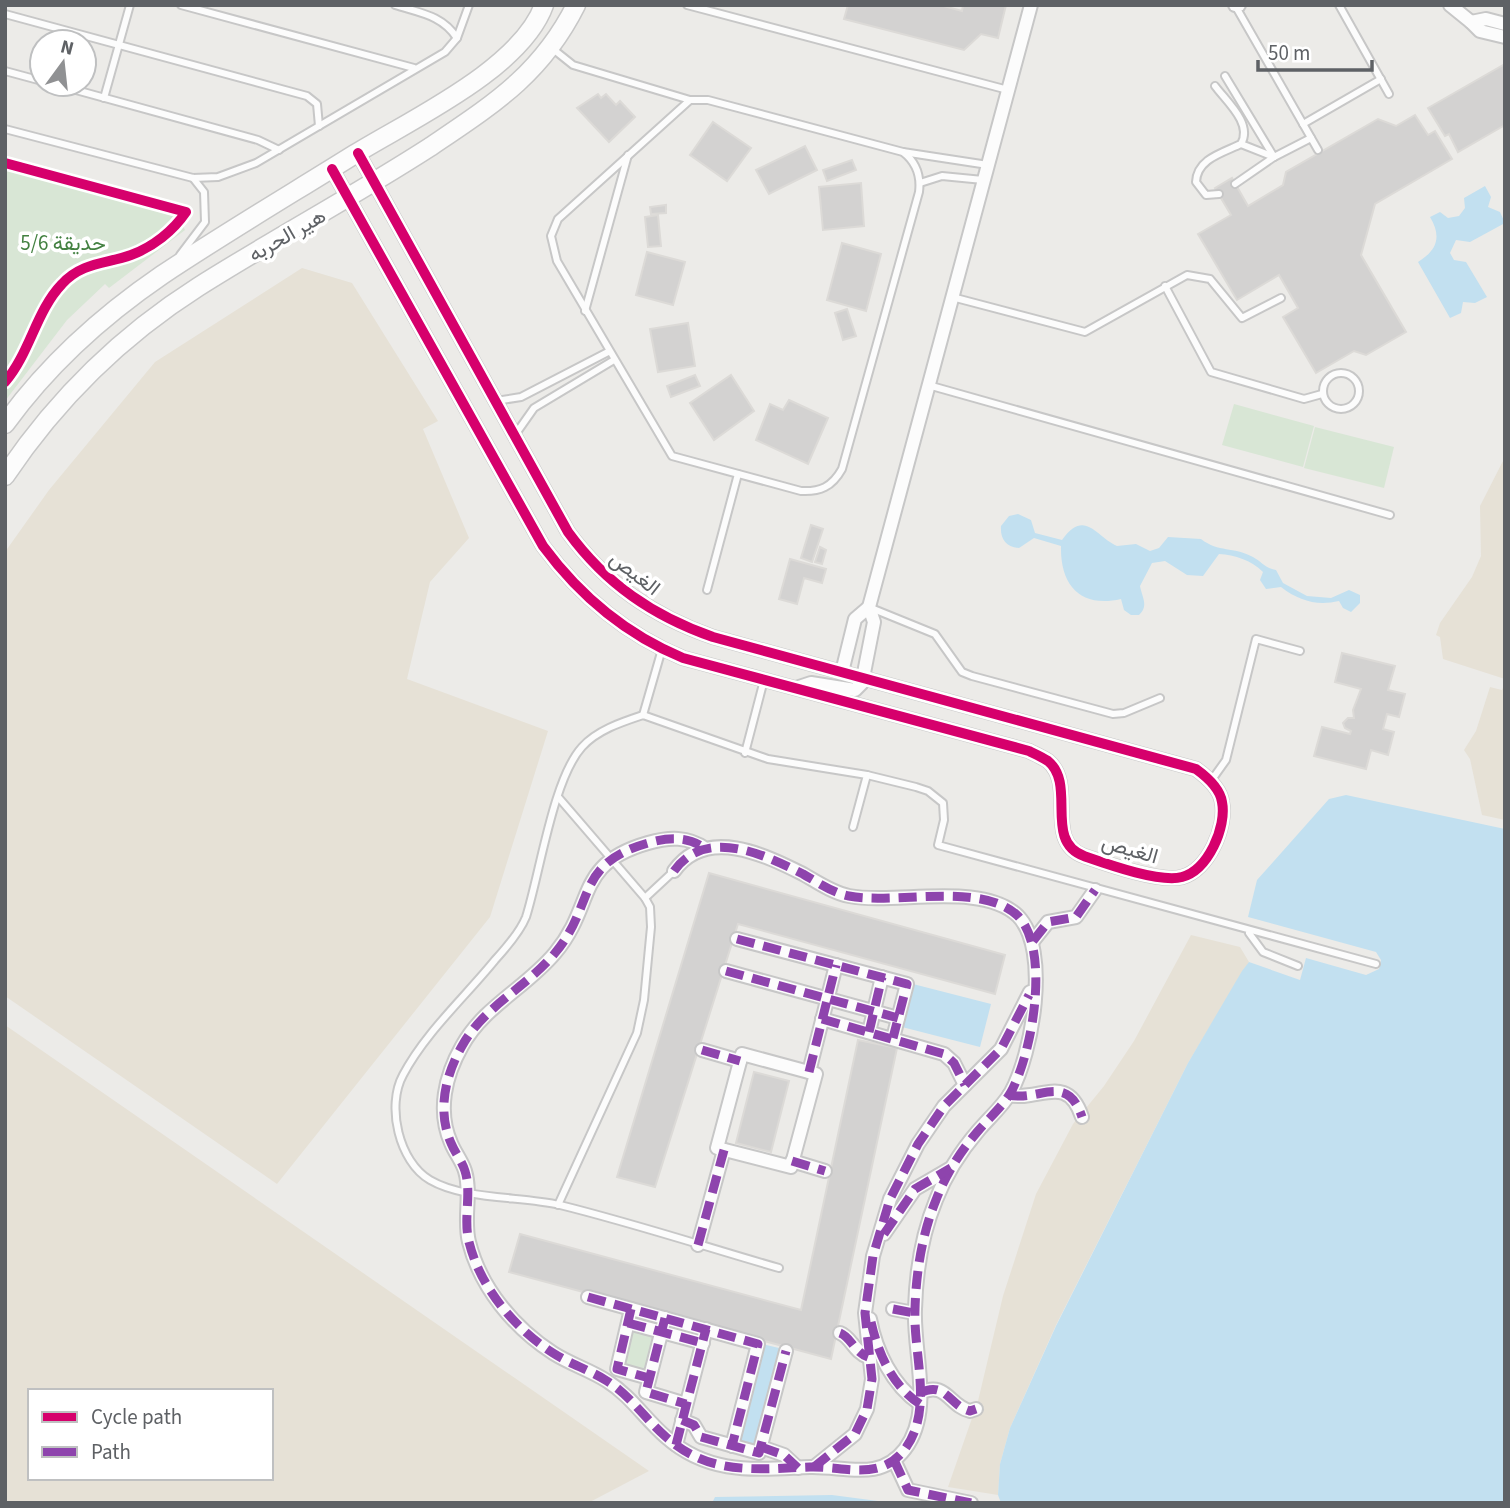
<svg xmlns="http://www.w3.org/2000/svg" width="1510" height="1508" viewBox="0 0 1510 1508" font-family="'Source Sans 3',Vazirmatn,sans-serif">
	<rect width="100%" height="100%" fill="#ecebe8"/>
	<!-- green -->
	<g fill="#d8e6d5">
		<polygon points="5,167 177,214 185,230 109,288 105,284 67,320 5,401"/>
		<polygon points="1234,404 1314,426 1303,467 1222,445"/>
		<polygon points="1315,427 1394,447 1384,488 1304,468"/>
		<polygon points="632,1326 655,1332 644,1375 622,1370"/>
	</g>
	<!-- sand -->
	<g fill="#e6e1d6" fill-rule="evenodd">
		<polygon points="302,268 352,283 438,421 423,429 469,538 430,582 407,679 548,731 490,917 277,1184 5,996 5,552 49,490 155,362"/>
		<polygon points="1505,426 1505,679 1443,659 1440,637 1436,635 1440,623 1472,577 1481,556 1480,506 1503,461"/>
		<polygon points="1505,683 1505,820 1482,815 1470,759 1464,750 1476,731 1490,687 1502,690"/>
		<polygon points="1191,935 1240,947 1249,962 1188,1063 1056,1325 1010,1428 1000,1464 998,1495 948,1487 978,1401 1003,1296 1036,1194 1073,1124 1104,1086 1134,1041"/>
		<path d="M5,1025L649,1471L588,1503H5ZM30,1391H271V1478H30Z"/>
	</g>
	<!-- water -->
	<g fill="#c2e0f0">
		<path d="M1485,186L1491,197L1488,207L1500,212L1505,223L1470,242L1456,240L1450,253L1454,260L1466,262L1487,297L1475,303L1463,302L1461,313L1450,318L1418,262C1437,250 1442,237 1430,217L1440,212L1448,218L1459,216L1465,208L1464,198Z"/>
		<path d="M1018,514L1031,520L1035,533L1062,540C1085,508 1096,537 1117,546L1136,544L1150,551L1159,548L1168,537L1201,539C1219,553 1233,546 1253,557C1262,562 1265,568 1276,570L1283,583L1307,596L1331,598L1349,590L1360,595V603L1351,612L1343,608L1339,601C1317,606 1299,601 1281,587L1266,589L1260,580L1263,572C1251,560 1235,555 1219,554L1203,576L1187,575L1165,561L1152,563L1140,586C1142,597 1149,606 1139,615H1131L1124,610L1121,599C1081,608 1060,586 1061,546L1034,538L1019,548C1006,547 1000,539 1001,526L1009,516Z"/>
		<polygon points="1346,795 1505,829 1505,1503 1001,1503 998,1495 1000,1464 1010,1428 1056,1326 1188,1063 1242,971 1249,962 1300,980 1306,958 1366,975 1379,969 1381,960 1376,952 1248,917 1257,880 1329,799"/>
		<polygon points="913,984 991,1004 980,1047 902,1027"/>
		<polygon points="762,1344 779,1348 753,1449 736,1445"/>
		<polygon points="832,1495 893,1503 712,1503 715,1497"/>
	</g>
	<!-- building -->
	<g fill="#d3d2d1" stroke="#dcdad7" stroke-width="2">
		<polygon points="848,5 940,5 962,11 963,5 1006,5 998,38 981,34 964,50 844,19"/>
		<polygon points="1505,64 1505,125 1458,152 1449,134 1445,136 1428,108"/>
		<polygon points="598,94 601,98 606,94 616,105 620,101 635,117 609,142 577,108"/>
		<polygon points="1415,115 1428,135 1435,131 1452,159 1375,204 1361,255 1406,332 1366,355 1354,351 1316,373 1283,317 1298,308 1279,275 1237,300 1198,234 1231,215 1215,188 1232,178 1248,206 1283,185 1286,172 1378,119 1396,126"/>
		<polygon points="713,122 751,148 727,181 690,155"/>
		<polygon points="805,146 817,170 769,194 756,170"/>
		<polygon points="852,160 856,170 827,181 823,170"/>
		<polygon points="861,183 864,226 823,230 819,187"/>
		<polygon points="666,205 666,213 651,214 650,207"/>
		<polygon points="658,215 661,246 648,247 645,217"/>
		<polygon points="842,243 881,254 866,311 827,300"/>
		<polygon points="647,252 685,262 673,305 636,295"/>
		<polygon points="847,309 856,336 843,340 835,313"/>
		<polygon points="688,323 695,366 658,372 650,329"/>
		<polygon points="695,375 700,386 671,397 667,386"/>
		<polygon points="731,375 754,411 714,440 690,403"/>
		<polygon points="789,400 828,418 808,464 756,440 770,404 783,410"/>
		<polygon points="811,525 823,529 812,562 801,558"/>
		<polygon points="820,547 826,550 822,564 815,562"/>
		<polygon points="790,559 826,569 822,583 804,578 797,604 779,599"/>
		<polygon points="1342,653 1395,666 1388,690 1405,694 1399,717 1387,714 1383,729 1394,732 1388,755 1371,750 1366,769 1314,756 1322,727 1350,734 1351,731 1345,728 1343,723 1348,718 1354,718 1353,710 1361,689 1335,682"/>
		<polygon points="709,873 1005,955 995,994 738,924 655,1187 617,1177"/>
		<polygon points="858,1040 897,1048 831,1359 509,1272 520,1234 801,1310"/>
		<polygon points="754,1072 789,1081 771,1152 736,1143"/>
	</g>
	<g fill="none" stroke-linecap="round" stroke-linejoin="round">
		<!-- lane casing -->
		<g stroke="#c7c7c7" stroke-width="10">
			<g id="lane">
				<polyline points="181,5 414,68"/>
				<path d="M395,5C420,13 442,15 457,38"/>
				<polyline points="687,5 1008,90"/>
				<polyline points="1339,5 1389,94"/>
				<polyline points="1236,7 1318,150"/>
				<polyline points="5,14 307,96 317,104 319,126"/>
				<polyline points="553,49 573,65 690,100"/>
				<polyline points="5,71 42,81"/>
				<polyline points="1225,76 1274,157"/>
				<polyline points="54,84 258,140 279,150"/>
				<path d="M1215,86C1227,102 1253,124 1241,144C1222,153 1197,159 1196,182L1206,195L1219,194"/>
				<polyline points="104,98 130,5"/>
				<path d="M690,100H708L903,152C916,162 921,176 919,192L842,469C832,487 820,492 801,491L672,456L557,261L551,236L558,219Z"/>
				<polyline points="1303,124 1381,79"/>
				<polyline points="5,129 193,178 218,177 256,163 445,52 457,38 469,5"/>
				<polyline points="1241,144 1274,157"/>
				<polyline points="903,152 988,165"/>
				<polyline points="920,183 942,176 983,180"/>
				<polyline points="1235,184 1274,157 1311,138"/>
				<polyline points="180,255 205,222 204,192 193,178"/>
				<polyline points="1165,286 1211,372 1304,399 1322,394"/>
				<polyline points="952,297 1085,332 1187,275 1210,279 1242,318 1281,298"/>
				<polyline points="585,311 628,155"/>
				<circle cx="1341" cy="391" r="18"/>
				<polyline points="928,385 1390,515"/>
				<polyline points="496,401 521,397 608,352"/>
				<polyline points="515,435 534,408 614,360"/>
				<polyline points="707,590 738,474"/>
				<polyline points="871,608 935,634 962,672 972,676 1113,714 1124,713 1160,698"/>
				<polyline points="643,715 662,649"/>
				<polyline points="745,753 764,680"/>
				<polyline points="1211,781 1226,760 1256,639 1300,651"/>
				<polyline points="853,827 867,775"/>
				<polyline points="645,898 674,871"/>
				<polyline points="1249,933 1263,952 1298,966"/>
				<polyline points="558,1205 637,1033 644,1000 651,927 650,907 645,898 559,798"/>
				<path d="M779,1268C706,1247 633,1223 560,1205C521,1196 464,1200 430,1180C399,1162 386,1106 403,1075C425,1033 465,997 495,960C506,948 520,932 526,917C540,873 553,779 582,747C597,730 622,722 643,715L768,759L867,775L916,787L928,791L943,803L944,820L938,845L1376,964"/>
			</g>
		</g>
		<!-- street casing -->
		<g stroke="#c7c7c7" stroke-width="16">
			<g id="street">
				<polyline points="1235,5 1239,5"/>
				<polyline points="1450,5 1471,22"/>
				<polyline points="1505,24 1486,19 1471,22 1480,31 1505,37"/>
				<path d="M332,169L543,546C580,596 625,634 683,658L1029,751C1035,754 1042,757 1048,761C1077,785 1043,841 1084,856C1107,864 1160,883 1182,877C1208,870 1227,827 1222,802C1220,788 1207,777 1196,769L713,637C653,616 606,584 568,532L358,153"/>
				<polyline points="842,672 855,619 869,607"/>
				<polyline points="796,688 811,683 855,690 862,683 874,622 869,607 1031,5"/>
				<path d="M674,871C706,826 765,855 803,874C817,882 833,893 849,896C895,905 982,881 1018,916C1051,950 1032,1054 1011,1092C1003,1106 989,1118 978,1131C960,1152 946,1174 936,1200C922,1234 916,1273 915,1309C913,1354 934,1410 905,1449C880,1482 845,1466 810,1467C757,1469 710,1476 666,1437C645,1419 631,1396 607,1381C590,1370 570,1364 553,1353C514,1328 480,1287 469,1242C463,1219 472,1193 465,1171C462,1161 455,1153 451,1143C437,1111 445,1076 462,1046C484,1006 526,988 555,953C596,904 574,864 648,843C669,837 688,836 706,849"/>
				<polyline points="737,939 907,984 893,1038"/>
				<polyline points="1033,941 1048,922 1076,917 1095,890"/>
				<polyline points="726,971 898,1018"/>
				<polyline points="822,1019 944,1054 954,1063 965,1085"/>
				<polyline points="869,1032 882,977"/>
				<polyline points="702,1050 740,1061"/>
				<polygon points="742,1054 816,1074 791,1167 717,1148"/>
				<polyline points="809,1072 836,965"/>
				<path d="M1009,1095C1039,1102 1067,1072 1082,1117"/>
				<polyline points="792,1161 825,1171"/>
				<polyline points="884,1234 915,1189 951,1168"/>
				<polyline points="698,1245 724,1150"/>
				<polyline points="588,1297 758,1344 732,1446"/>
				<polyline points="631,1309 617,1369 649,1378"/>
				<polyline points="893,1309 914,1313"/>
				<polyline points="665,1318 646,1392 686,1404"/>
				<path d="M870,1319C876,1351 892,1385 920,1404"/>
				<polyline points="628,1323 703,1343"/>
				<path d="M840,1333C851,1337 854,1352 868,1357"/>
				<path d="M920,1393C946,1380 949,1406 970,1411L976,1409"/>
				<polyline points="682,1420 694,1425 701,1437 759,1453 786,1351"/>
				<polyline points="676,1445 706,1329"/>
				<polyline points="761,1447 784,1455 798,1468"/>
				<polyline points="894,1460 908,1490 971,1503"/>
				<polyline points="814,1467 855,1434 867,1409 872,1379 865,1313 873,1256 890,1199 918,1144 944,1106 1001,1049 1030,992"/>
			</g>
		</g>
		<!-- secondary casing -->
		<g stroke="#c7c7c7" stroke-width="21">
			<g id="secondary">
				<path d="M5,424C47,366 102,316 162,275C225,233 291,194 355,154C410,120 521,69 544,5"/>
				<path d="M5,476C56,400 121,336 198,287C274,239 354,196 430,147C492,105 541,75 576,5"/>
			</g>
		</g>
		<!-- lane -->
		<use href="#lane" stroke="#fcfcfc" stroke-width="6"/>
		<!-- street -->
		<use href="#street" stroke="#fcfcfc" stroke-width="12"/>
		<!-- secondary -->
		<use href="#secondary" stroke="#fcfcfc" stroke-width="18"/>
		<!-- quiet -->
		<g stroke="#8e44ad" stroke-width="9" stroke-dasharray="18 9" stroke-linecap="butt">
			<path d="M674,871C706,826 765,855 803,874C817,882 833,893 849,896C895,905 982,881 1018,916C1051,950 1032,1054 1011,1092C1003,1106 989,1118 978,1131C960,1152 946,1174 936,1200C922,1234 916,1273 915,1309C913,1354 934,1410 905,1449C880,1482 845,1466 810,1467C757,1469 710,1476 666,1437C645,1419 631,1396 607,1381C590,1370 570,1364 553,1353C514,1328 480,1287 469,1242C463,1219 472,1193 465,1171C462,1161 455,1153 451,1143C437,1111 445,1076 462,1046C484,1006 526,988 555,953C596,904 574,864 648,843C669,837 688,836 706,849"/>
			<polyline points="737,939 907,984 893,1038"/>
			<polyline points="1033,941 1048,922 1076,917 1095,890"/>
			<polyline points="726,971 898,1018"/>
			<polyline points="822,1019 944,1054 954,1063 965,1085"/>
			<polyline points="869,1032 882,977"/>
			<polyline points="702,1050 740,1061"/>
			<polyline points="809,1072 836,965"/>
			<path d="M1009,1095C1039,1102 1067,1072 1082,1117"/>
			<polyline points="792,1161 825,1171"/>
			<polyline points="884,1234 915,1189 951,1168"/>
			<polyline points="698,1245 724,1150"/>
			<polyline points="588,1297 758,1344 732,1446"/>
			<polyline points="631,1309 617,1369 649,1378"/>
			<polyline points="893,1309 914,1313"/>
			<polyline points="665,1318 646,1392 686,1404"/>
			<path d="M871,1322C878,1353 892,1386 920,1404"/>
			<polyline points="628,1323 703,1343"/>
			<path d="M840,1333C851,1337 854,1352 868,1357"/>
			<path d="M920,1393C946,1380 949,1406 970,1411L976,1409"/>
			<polyline points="682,1420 694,1425 701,1437 759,1453 786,1351"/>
			<polyline points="676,1445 706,1329"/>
			<polyline points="761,1447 784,1455 798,1468"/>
			<polyline points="894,1460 908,1490 971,1503"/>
			<polyline points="814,1467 855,1434 867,1409 872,1379 865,1313 873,1256 890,1199 918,1144 944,1106 1001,1049 1029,995"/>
		</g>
		<!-- cycleway casing -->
		<g stroke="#fff" stroke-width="15">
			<g id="cycleway">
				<path d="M5,163L186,212C173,231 153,247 131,255C106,264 82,262 62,284C36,311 30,353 5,382"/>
				<path d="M332,169L543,546C580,596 625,634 683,658L1029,751C1035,754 1042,757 1048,761C1077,785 1043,841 1084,856C1107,864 1160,883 1182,877C1208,870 1227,827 1222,802C1220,788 1207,777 1196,769L713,637C653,616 606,584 568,532L358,153"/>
			</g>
		</g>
		<!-- cycleway -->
		<use href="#cycleway" stroke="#d6006c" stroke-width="10"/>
	</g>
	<g text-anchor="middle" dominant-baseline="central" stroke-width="7" stroke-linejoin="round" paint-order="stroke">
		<!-- street labels -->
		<g font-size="21" fill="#5e6165" stroke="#fff">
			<text transform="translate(287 235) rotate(-30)">هير الحربه</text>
			<text transform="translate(635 573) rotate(38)">الغيص</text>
			<text transform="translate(1130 849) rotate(16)">الغيص</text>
		</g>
		<!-- park labels -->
		<g font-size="21" fill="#438141" stroke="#fff">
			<text x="63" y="243">حديقة 5/6</text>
		</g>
	</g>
	<!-- border -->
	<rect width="1510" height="1508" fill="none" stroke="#5e6165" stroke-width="14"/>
	<!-- legend -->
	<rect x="28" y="1389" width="245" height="91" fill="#ffffff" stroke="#bfc0c1" stroke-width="2"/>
	<rect x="42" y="1412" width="35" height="10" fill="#d6006c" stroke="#bfc0c1" stroke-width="2"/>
	<text x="91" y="1424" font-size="21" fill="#5e6165">Cycle path</text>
	<rect x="42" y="1447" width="35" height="10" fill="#8e44ad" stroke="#bfc0c1" stroke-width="2"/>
	<text x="91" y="1459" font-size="21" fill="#5e6165">Path</text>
	<!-- north arrow -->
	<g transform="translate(63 63) rotate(15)"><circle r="33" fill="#ffffff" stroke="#bfc0c1" stroke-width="2"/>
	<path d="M0-5L12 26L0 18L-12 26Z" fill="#909193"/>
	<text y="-10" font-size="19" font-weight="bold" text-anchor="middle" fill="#5e6165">N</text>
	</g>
	<!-- scale -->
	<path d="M1258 60v10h114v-10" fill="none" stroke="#5e6165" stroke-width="3.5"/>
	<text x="1268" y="60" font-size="21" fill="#5e6165" stroke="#ffffff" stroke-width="5" paint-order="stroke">50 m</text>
</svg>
